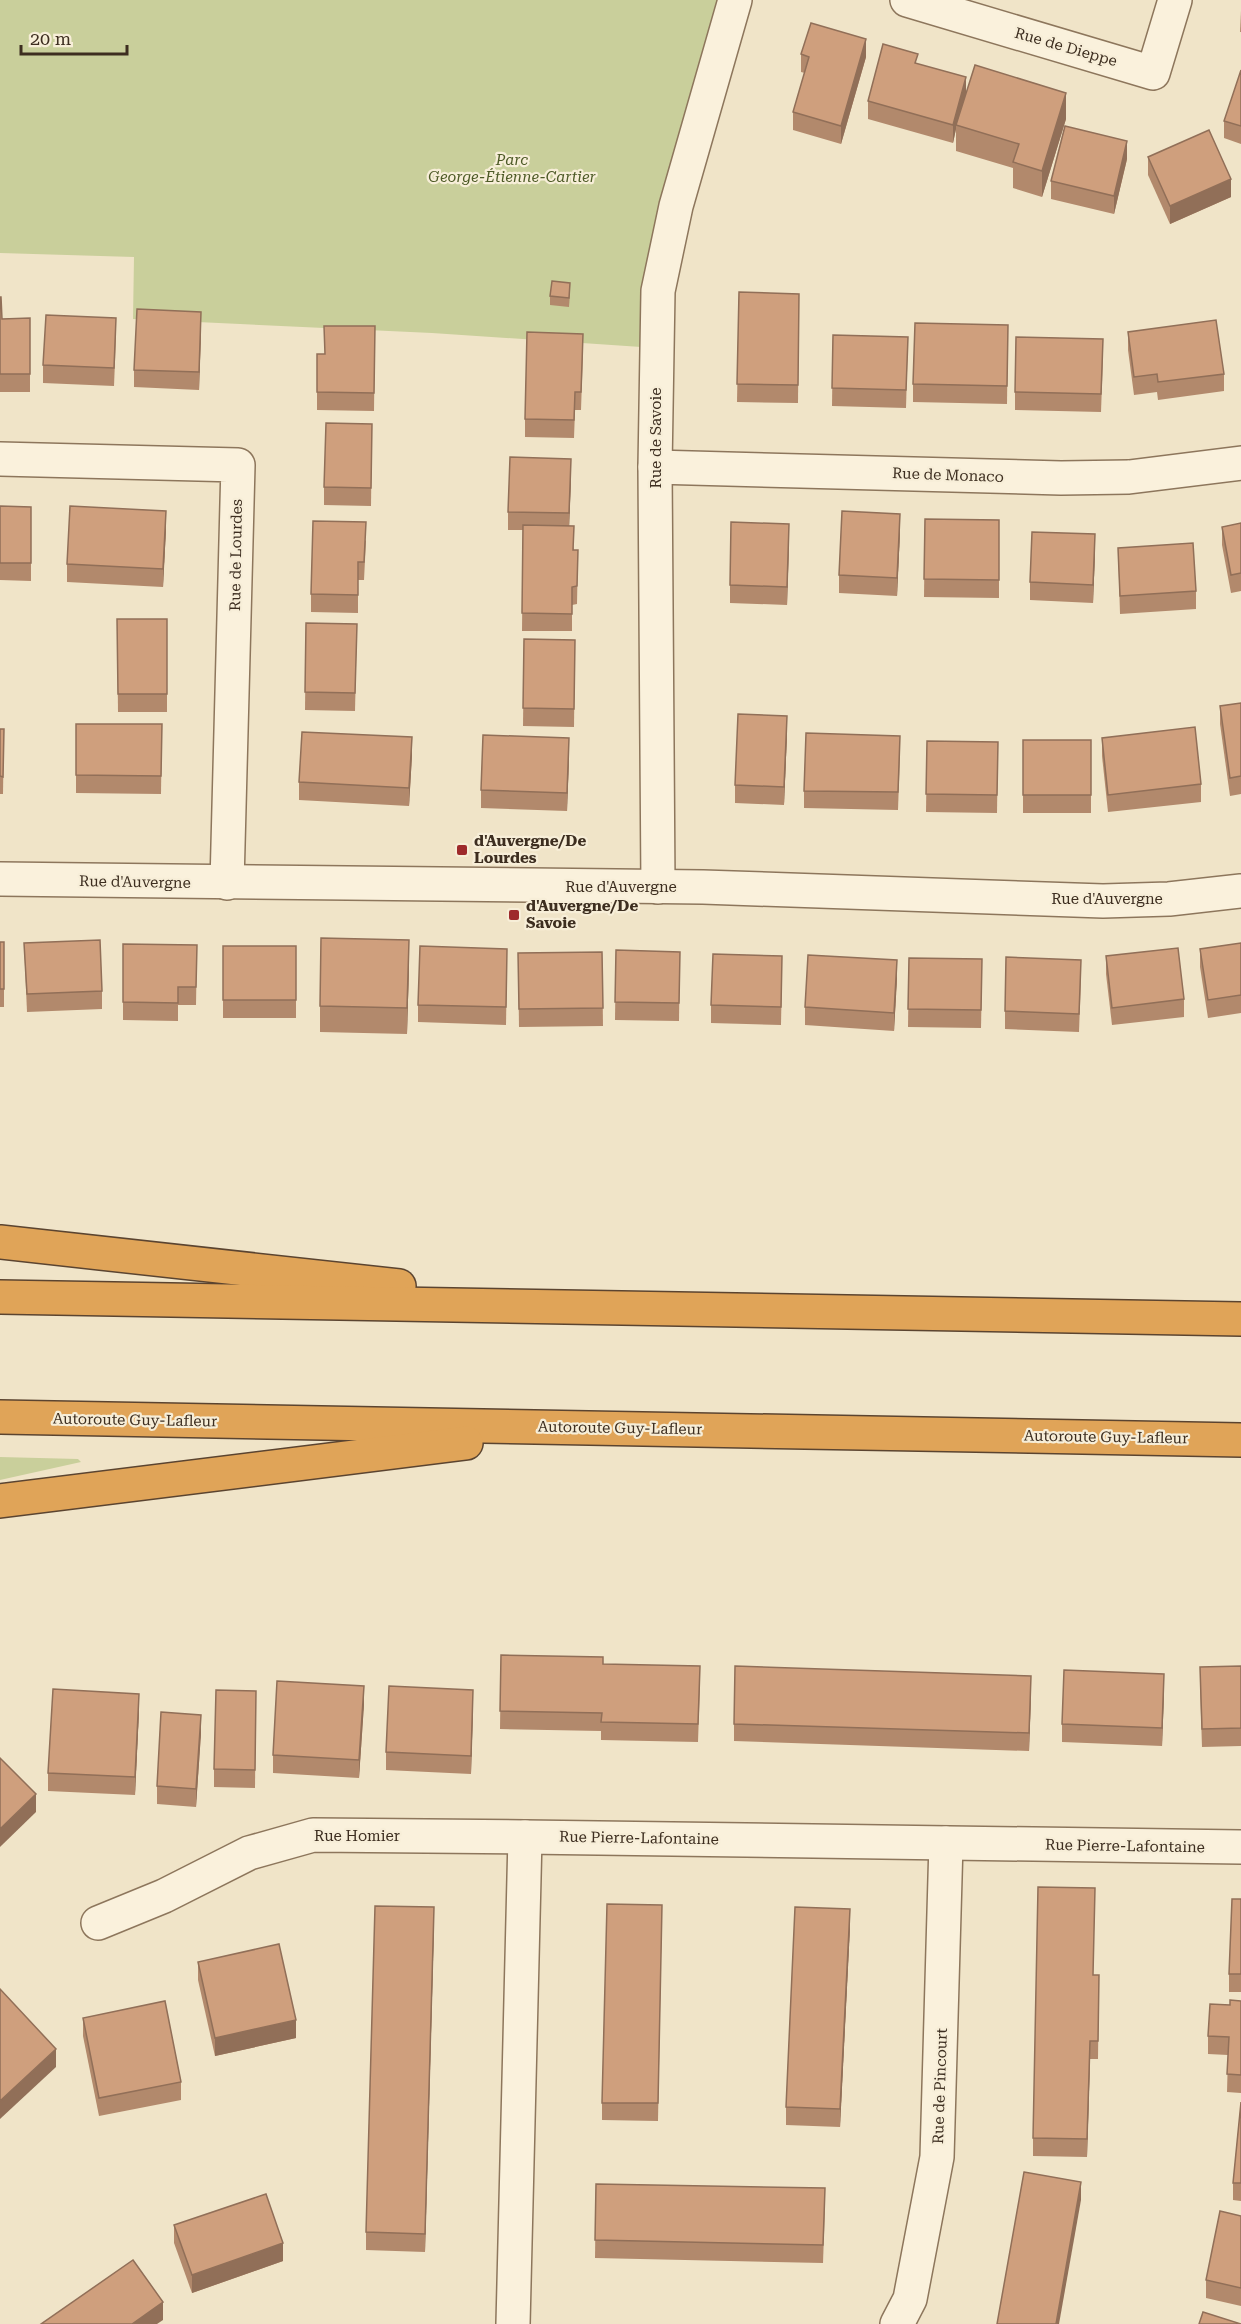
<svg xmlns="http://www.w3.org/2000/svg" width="1241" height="2324" viewBox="0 0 1241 2324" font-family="'Roboto Serif',serif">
	<rect width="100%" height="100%" fill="#f0e4c8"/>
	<!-- green -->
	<g fill="#c9cf9b">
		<polygon points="0,0 735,0 656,348 432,333 133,319 134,257 0,253"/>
		<polygon points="0,1457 78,1459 81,1462 0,1480"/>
	</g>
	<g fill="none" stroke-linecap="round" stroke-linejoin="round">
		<!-- minor casing -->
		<g stroke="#8d765c" stroke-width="36">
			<g id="minor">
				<polyline points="907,0 1153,73 1175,0"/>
				<polyline points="0,459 238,465 227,883"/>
				<polyline points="655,467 1061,478 1129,477 1241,463"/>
				<polyline points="0,879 703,887 1103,901 1169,899 1241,891"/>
				<polyline points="658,887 655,467 658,291 676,206 735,0"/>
				<polyline points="98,1923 164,1896 249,1853 313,1835 525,1837"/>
				<polyline points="513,2324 525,1837 1241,1847"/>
				<polyline points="897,2324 910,2299 937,2157 946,1843"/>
			</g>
		</g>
		<!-- motorway casing -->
		<g stroke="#5b4430" stroke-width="36">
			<g id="motorway">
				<polyline points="0,1242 399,1286"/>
				<polyline points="0,1297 1241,1319"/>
				<polyline points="0,1417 1241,1440"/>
				<polyline points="0,1501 466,1443"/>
			</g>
		</g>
		<!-- minor -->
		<use href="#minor" stroke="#faf1dc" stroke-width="33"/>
		<!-- motorway -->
		<use href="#motorway" stroke="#e0a458" stroke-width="33"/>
	</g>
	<!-- wall -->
	<g fill="#b2896c">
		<polygon points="1241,11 1241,32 1240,32"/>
		<polygon points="801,54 866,57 841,144 793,130 793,112 805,73 801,72"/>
		<polygon points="918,64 966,95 1066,119 1042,197 1013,188 1013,168 956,151 956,129 953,143 868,119 868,101"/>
		<polygon points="1241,70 1241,144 1224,138 1224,121"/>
		<polygon points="1148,157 1231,197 1170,224 1148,175"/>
		<polygon points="1127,159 1114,214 1051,199 1051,181"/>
		<polygon points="739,292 799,294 798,403 737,402"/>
		<polygon points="570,293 569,307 550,305 550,296"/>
		<polygon points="0,297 2,319 30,318 30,392 0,392"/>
		<polygon points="1008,325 1007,404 913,402 913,384"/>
		<polygon points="375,326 374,411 317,410 317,354 324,354"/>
		<polygon points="201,330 199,390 134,387 134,370"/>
		<polygon points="1128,332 1224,374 1224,391 1158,400 1157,392 1134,395 1128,350"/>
		<polygon points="833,335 908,337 906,408 832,406"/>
		<polygon points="116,336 114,386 43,383 43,365"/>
		<polygon points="583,352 581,410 575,410 574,438 525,437 525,419"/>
		<polygon points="1103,357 1101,412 1015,410 1015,392"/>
		<polygon points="372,424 371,506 324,505 324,487"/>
		<polygon points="571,477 569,526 574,550 578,550 577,604 572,605 572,631 522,631 523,530 508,530 508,512"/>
		<polygon points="0,506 31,507 31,581 0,580"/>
		<polygon points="925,519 999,520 999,598 924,597"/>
		<polygon points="1241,523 1241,591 1231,593 1222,545 1222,527"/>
		<polygon points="166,529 163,587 67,582 67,564"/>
		<polygon points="900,532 897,596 839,593 839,575"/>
		<polygon points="366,540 364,580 358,580 358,613 311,612 311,594"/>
		<polygon points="789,542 787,605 730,603 730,585"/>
		<polygon points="1118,548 1196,591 1196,609 1120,614"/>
		<polygon points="1095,552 1093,603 1030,600 1030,582"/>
		<polygon points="117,619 167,619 167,712 118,712"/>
		<polygon points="306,623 357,624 355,711 305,710"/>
		<polygon points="524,639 575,640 574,727 523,726"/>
		<polygon points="1241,703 1241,794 1230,796 1220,724 1220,706"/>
		<polygon points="76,724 162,724 161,794 76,793"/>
		<polygon points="0,729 4,729 3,794 0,794"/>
		<polygon points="787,734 784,805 735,803 735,785"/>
		<polygon points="1102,738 1201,784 1201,802 1108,812 1102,756"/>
		<rect x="1023" y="740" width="68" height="73"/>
		<polygon points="927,741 998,742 997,813 926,812"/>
		<polygon points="900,754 898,810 804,808 804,791"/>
		<polygon points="412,755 409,806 299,800 299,782"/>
		<polygon points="569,756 567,811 481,808 481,790"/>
		<rect x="0" y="942" width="4" height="65"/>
		<polygon points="24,943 102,991 102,1009 27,1012"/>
		<polygon points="1241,943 1241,1013 1208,1018 1200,967 1200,949"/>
		<polygon points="123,944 197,945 196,1005 178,1005 178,1021 123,1020"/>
		<rect x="223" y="946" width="73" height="72"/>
		<polygon points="616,950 680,952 679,1021 615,1020"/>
		<polygon points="602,952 603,1026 519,1027 518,953"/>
		<polygon points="1106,956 1184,999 1184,1017 1112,1025 1106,974"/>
		<polygon points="909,958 982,977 981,1028 908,1027"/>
		<polygon points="409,966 407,1034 320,1032 320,1006"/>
		<polygon points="507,966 506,1025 418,1022 418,1005"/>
		<polygon points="782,974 781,1025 711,1023 711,1005"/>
		<polygon points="897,978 894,1031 805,1025 805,1007"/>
		<polygon points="1081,978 1079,1032 1005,1029 1005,1011"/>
		<polygon points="501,1655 603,1664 700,1684 698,1742 601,1740 601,1731 500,1729"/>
		<polygon points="1241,1666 1241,1746 1202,1747 1200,1685"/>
		<polygon points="256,1691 255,1788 214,1787 214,1769"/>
		<polygon points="1164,1692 1162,1746 1062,1742 1062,1724"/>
		<polygon points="1031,1694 1029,1751 734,1741 734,1724"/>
		<polygon points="364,1704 359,1778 273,1773 273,1755"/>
		<polygon points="473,1707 471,1774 386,1770 386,1752"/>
		<polygon points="139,1711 135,1795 48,1791 48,1773"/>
		<polygon points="201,1733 196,1807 157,1804 157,1786"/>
		<polygon points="1241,1899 1241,1992 1229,1992 1229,1974"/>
		<polygon points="662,1905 658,2121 602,2120 602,2103"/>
		<polygon points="434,1925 425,2252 366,2250 366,2232"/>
		<polygon points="850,1927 840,2127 786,2125 786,2107"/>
		<polygon points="198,1962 296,2038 215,2056 198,1980"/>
		<polygon points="1093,1975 1099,1975 1098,2059 1090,2059 1087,2157 1033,2156 1033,2138"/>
		<polygon points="1241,2001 1241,2093 1227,2092 1228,2055 1208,2054 1208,2036 1230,2005"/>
		<polygon points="83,2018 181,2082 181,2100 99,2116 83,2036"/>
		<polygon points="1241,2102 1241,2201 1233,2200 1233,2183"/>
		<polygon points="596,2184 825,2206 823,2263 595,2258"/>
		<polygon points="1241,2216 1241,2306 1206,2298 1206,2280"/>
		<polygon points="174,2225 283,2261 192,2293 174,2243"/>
	</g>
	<!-- shaded-wall -->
	<g fill="#916f58">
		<polygon points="866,39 866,57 841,144 841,126"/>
		<polygon points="966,77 966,95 956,125 956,129 953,143 953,125"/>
		<polygon points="1066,93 1066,119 1042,197 1042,171"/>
		<polygon points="1127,141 1127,159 1114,214 1114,196"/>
		<polygon points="1231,179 1231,197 1170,224 1170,206"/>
		<polygon points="201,312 201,330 199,390 199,372"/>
		<polygon points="571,459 571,477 569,531 569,513"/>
		<polygon points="166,511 166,529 163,587 163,569"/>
		<polygon points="900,514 900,532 897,596 897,578"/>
		<polygon points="789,524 789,542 787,605 787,587"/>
		<polygon points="1095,534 1095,552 1093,603 1093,585"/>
		<polygon points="787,716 787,734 784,805 784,787"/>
		<polygon points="412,737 412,755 409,806 409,788"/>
		<polygon points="569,738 569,756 567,811 567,793"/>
		<polygon points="409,940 409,966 407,1034 407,1008"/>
		<polygon points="897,960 897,978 894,1031 894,1013"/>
		<polygon points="1164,1674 1164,1692 1162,1746 1162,1728"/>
		<polygon points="1031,1676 1031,1694 1029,1751 1029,1733"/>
		<polygon points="364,1686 364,1704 359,1778 359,1760"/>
		<polygon points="473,1690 473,1707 471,1774 471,1756"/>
		<polygon points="139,1694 139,1711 135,1795 135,1777"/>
		<polygon points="201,1715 201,1733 196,1807 196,1789"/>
		<polygon points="36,1794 36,1812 0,1847 0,1829"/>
		<polygon points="434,1907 434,1925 425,2252 425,2234"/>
		<polygon points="850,1909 850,1927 840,2127 840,2109"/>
		<polygon points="296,2020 296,2038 215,2056 215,2038"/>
		<polygon points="1090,2041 1090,2059 1087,2157 1087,2139"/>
		<polygon points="56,2049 56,2067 0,2119 0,2101"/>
		<polygon points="1081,2182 1081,2200 1059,2324 1056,2324"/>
		<polygon points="283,2243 283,2261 192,2293 192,2275"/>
		<polygon points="163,2302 163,2320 157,2324 132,2324"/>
	</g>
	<!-- building -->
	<g fill="#cf9f7d" stroke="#916f58" stroke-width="1.5">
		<polygon points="811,23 866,39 841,126 793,112 809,57 801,54"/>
		<polygon points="883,44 918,54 915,63 966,77 953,125 868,101"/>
		<polygon points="975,65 1066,93 1042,171 1013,162 1019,144 956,125"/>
		<polygon points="1241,70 1241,126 1224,121"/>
		<polygon points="1065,126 1127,141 1114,196 1051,181"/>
		<polygon points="1209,130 1231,179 1170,206 1148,157"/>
		<polygon points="552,281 570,283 569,298 550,296"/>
		<polygon points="739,292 799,294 798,385 737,384"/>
		<polygon points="0,297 1,297 2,319 30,318 30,374 0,374"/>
		<polygon points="137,309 201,312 199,372 134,370"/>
		<polygon points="46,315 116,318 114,368 43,365"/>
		<polygon points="1216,320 1224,374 1158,382 1157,374 1134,377 1128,332"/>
		<polygon points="915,323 1008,325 1007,386 913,384"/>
		<polygon points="324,326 375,326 374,393 317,392 317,354 325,354"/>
		<polygon points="527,332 583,334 581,392 575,392 574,420 525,419"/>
		<polygon points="833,335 908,337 906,390 832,388"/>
		<polygon points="1016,337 1103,339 1101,394 1015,392"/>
		<polygon points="326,423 372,424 371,488 324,487"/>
		<polygon points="510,457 571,459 569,513 508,512"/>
		<polygon points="0,506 31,507 31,563 0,563"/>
		<polygon points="70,506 166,511 163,569 67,564"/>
		<polygon points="842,511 900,514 897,578 839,575"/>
		<polygon points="925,519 999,520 999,580 924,579"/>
		<polygon points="313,521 366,522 364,562 358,562 358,595 311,594"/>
		<polygon points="731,522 789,524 787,587 730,585"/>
		<polygon points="1241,523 1241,573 1231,575 1222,527"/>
		<polygon points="523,525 574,526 573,550 578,550 577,586 572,587 572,614 522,613"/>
		<polygon points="1032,532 1095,534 1093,585 1030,582"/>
		<polygon points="1193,543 1196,591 1120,596 1118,548"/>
		<polygon points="117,619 167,619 167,694 118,694"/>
		<polygon points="306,623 357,624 355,693 305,692"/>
		<polygon points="524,639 575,640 574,709 523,708"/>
		<polygon points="1241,703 1241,776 1230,778 1220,706"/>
		<polygon points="738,714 787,716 784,787 735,785"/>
		<polygon points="76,724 162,724 161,776 76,775"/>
		<polygon points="1195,727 1201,784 1108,795 1102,738"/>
		<polygon points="0,729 4,729 3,777 0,776"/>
		<polygon points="302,732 412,737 409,788 299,782"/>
		<polygon points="806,733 900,736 898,792 804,791"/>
		<polygon points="483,735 569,738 567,793 481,790"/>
		<rect x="1023" y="740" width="68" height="55"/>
		<polygon points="927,741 998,742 997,795 926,794"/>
		<polygon points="321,938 409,940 407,1008 320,1006"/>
		<polygon points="100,940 102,991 27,994 24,943"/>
		<rect x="0" y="942" width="4" height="47"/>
		<polygon points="1241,943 1241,995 1208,1000 1200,949"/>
		<polygon points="123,944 197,945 196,987 178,987 178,1003 123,1002"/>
		<rect x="223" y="946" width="73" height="54"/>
		<polygon points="420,946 507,949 506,1007 418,1005"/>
		<polygon points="1178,948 1184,999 1112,1008 1106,956"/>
		<polygon points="616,950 680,952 679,1003 615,1002"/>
		<polygon points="602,952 603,1008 519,1009 518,953"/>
		<polygon points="713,954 782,956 781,1007 711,1005"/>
		<polygon points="808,955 897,960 894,1013 805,1007"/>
		<polygon points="1006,957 1081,960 1079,1014 1005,1011"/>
		<polygon points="909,958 982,959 981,1010 908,1009"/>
		<polygon points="501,1655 603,1657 603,1664 700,1666 698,1724 601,1722 602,1713 500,1711"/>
		<polygon points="735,1666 1031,1676 1029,1733 734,1724"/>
		<polygon points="1241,1666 1241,1728 1202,1729 1200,1667"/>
		<polygon points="1064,1670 1164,1674 1162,1728 1062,1724"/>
		<polygon points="277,1681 364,1686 359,1760 273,1755"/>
		<polygon points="389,1686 473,1690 471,1756 386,1752"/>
		<polygon points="53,1689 139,1694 135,1777 48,1773"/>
		<polygon points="216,1690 256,1691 255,1770 214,1769"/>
		<polygon points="161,1712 201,1715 196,1789 157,1786"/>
		<polygon points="0,1758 36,1794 0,1829"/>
		<polygon points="1038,1887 1095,1888 1093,1975 1099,1975 1098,2041 1090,2041 1087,2139 1033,2138"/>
		<polygon points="1232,1899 1241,1899 1241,1974 1229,1974"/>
		<polygon points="607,1904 662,1905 658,2103 602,2103"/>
		<polygon points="375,1906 434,1907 425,2234 366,2232"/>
		<polygon points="795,1907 850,1909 840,2109 786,2107"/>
		<polygon points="279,1944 296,2020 215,2038 198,1962"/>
		<polygon points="0,1989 56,2049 0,2101"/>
		<polygon points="1230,2000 1241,2001 1241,2075 1227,2074 1229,2037 1208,2036 1210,2004 1230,2005"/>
		<polygon points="165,2001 181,2082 99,2098 83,2018"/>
		<polygon points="1241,2102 1241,2183 1233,2183"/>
		<polygon points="1024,2172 1081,2182 1056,2324 997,2324"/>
		<polygon points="596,2184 825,2188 823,2245 595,2240"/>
		<polygon points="266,2194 283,2243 192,2275 174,2225"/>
		<polygon points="1220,2211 1241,2216 1241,2288 1206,2280"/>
		<polygon points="133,2260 163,2302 132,2324 41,2324"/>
		<polygon points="1203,2312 1241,2324 1199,2324"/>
	</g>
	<!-- markers -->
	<g fill="#9e2a2b" stroke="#f7eed8" stroke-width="2">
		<rect x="456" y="844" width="12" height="12" rx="3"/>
		<rect x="508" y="909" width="12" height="12" rx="3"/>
	</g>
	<g text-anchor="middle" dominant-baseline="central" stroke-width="4.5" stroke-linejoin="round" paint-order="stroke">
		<!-- street labels -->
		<g font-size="15" fill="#3d2e20" stroke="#f7eed8">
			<text transform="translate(1066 47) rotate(16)">Rue de Dieppe</text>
			<text transform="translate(656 438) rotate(-90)">Rue de Savoie</text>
			<text transform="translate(948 475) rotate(2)">Rue de Monaco</text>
			<text transform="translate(236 555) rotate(-89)">Rue de Lourdes</text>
			<text transform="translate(135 882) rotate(1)">Rue d'Auvergne</text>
			<text x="621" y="887">Rue d'Auvergne</text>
			<text x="1107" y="899">Rue d'Auvergne</text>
			<text transform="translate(135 1420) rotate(1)">Autoroute Guy-Lafleur</text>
			<text transform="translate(620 1428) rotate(1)">Autoroute Guy-Lafleur</text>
			<text transform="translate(1106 1437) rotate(1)">Autoroute Guy-Lafleur</text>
			<text x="357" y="1836">Rue Homier</text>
			<text transform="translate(639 1838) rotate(1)">Rue Pierre-Lafontaine</text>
			<text transform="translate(1125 1846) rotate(1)">Rue Pierre-Lafontaine</text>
			<text transform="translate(940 2086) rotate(-88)">Rue de Pincourt</text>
		</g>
		<!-- park labels -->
		<g font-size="15" font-style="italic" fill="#4d5a26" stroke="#f7eed8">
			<text x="512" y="160">Parc<tspan x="512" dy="17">George-Étienne-Cartier</tspan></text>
		</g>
		<!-- poi labels -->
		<g font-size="15" font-weight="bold" fill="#3d2e20" stroke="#f7eed8" text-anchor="start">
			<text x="474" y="841">d'Auvergne/De<tspan x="474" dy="17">Lourdes</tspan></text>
			<text x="526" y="906">d'Auvergne/De<tspan x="526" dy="17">Savoie</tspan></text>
		</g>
	</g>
	<!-- scale -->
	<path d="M21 45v9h106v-9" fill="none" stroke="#3d2e20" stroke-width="3"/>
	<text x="30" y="45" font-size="18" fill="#3d2e20" stroke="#f7eed8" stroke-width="4.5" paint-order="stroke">20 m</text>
</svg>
